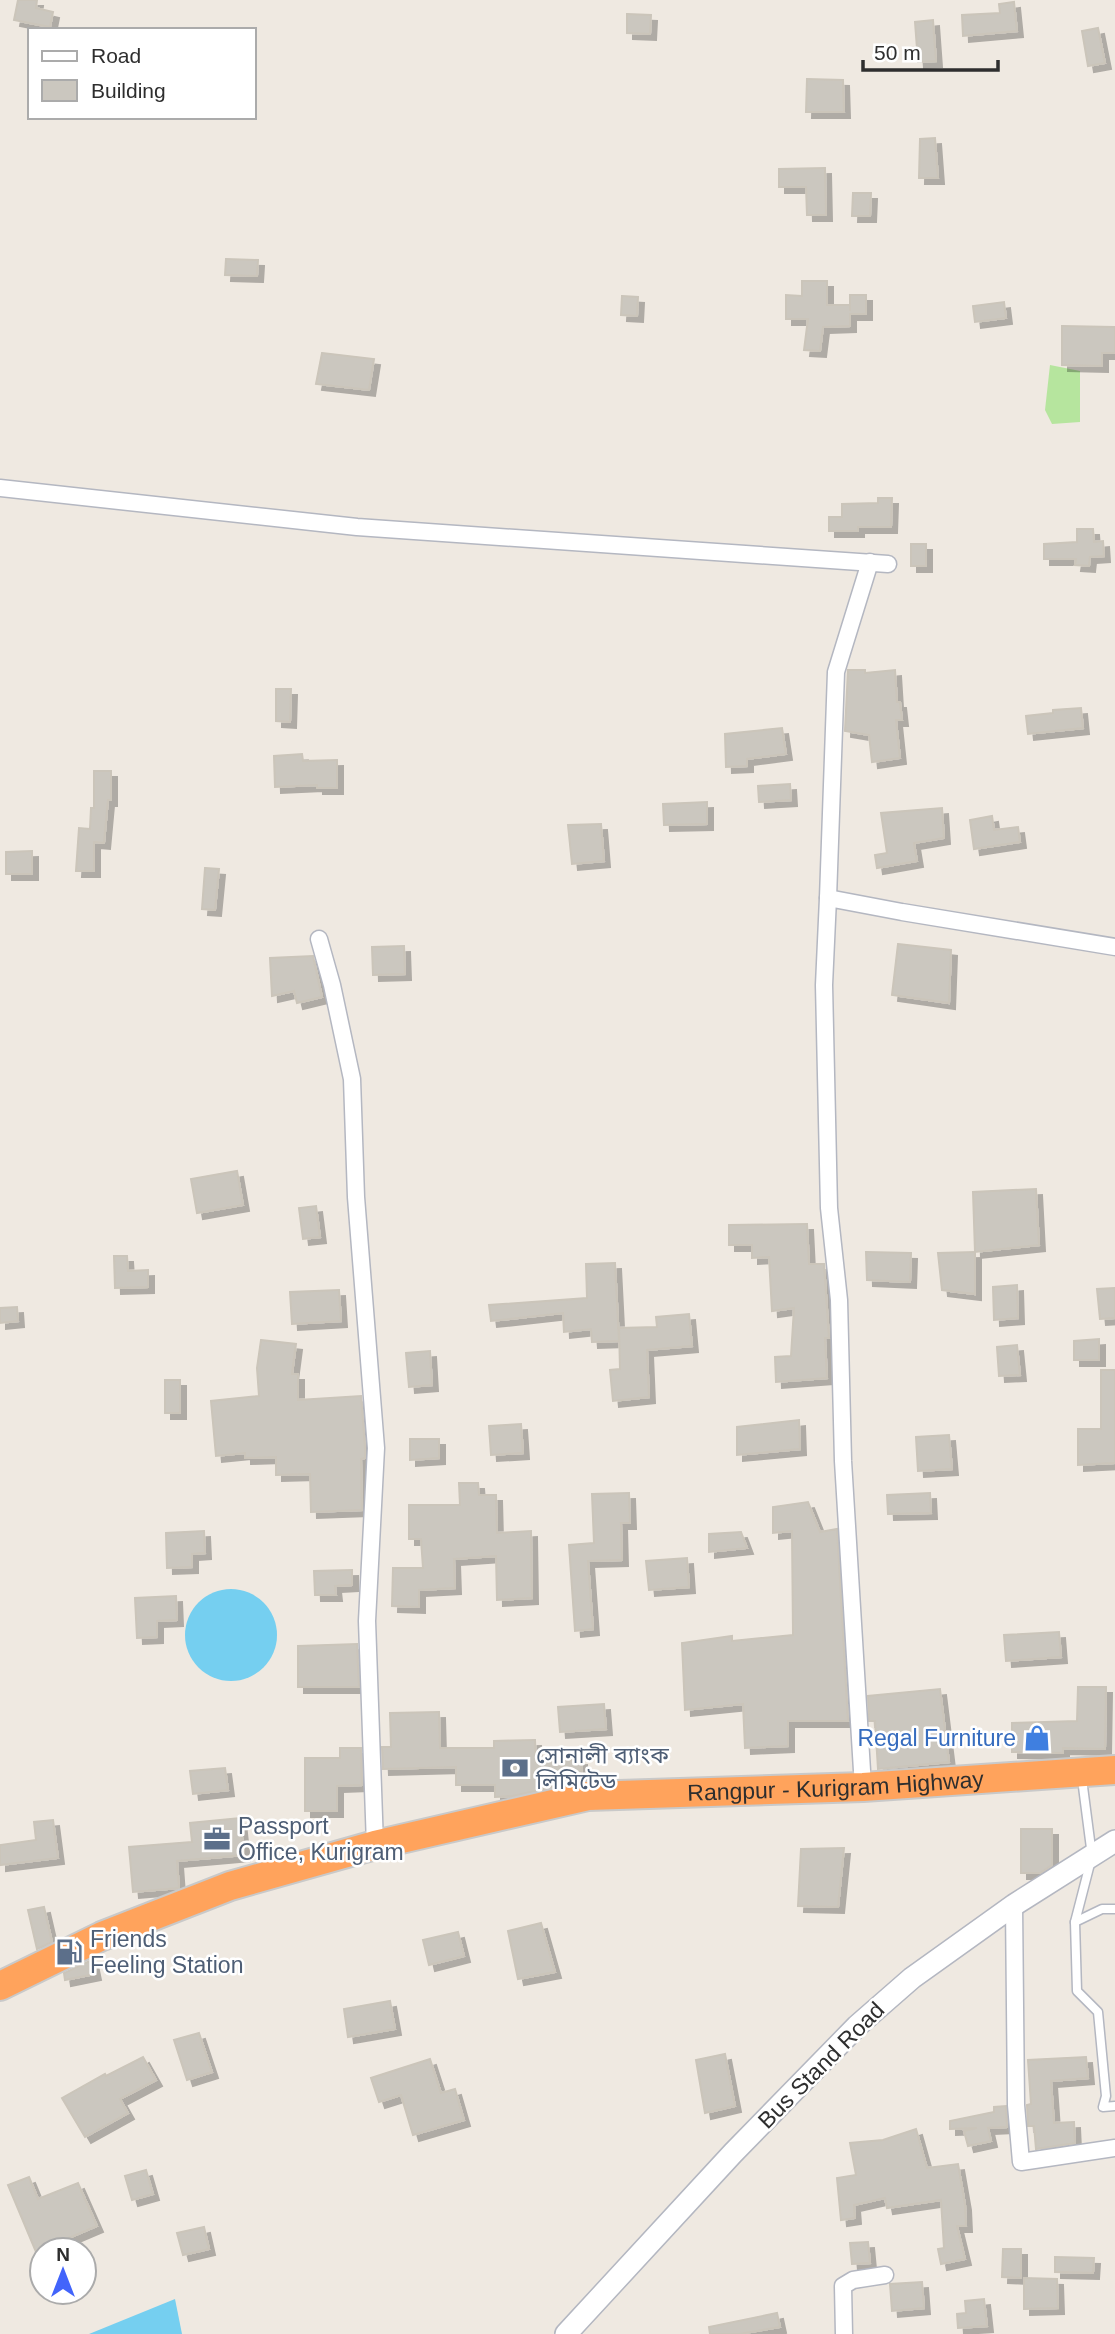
<svg xmlns="http://www.w3.org/2000/svg" width="1115" height="2334" viewBox="0 0 1115 2334" font-family="Arial,'Noto Sans Bengali',sans-serif">
	<defs>
		<filter id="shadow"><feDropShadow dx="6" dy="6" stdDeviation="0" flood-color="#0004"/></filter>
	</defs>
	<rect width="100%" height="100%" fill="#efe9e1"/>
	<!-- green -->
	<polygon fill="#b6e59e" points="1050,365 1080,371 1080,422 1052,424 1045,410"/>
	<!-- water -->
	<g fill="#75cff0">
		<circle cx="231" cy="1635" r="46"/>
		<polygon points="175,2299 182,2334 89,2334"/>
	</g>
	<!-- building -->
	<g fill="#cbc7bf" stroke="#cbc5ba" stroke-width="2" filter="url(#shadow)">
		<polygon points="18,0 37,0 36,8 53,12 50,27 14,20"/>
		<polygon points="1014,2 1017,31 963,36 962,15 1000,13 999,4"/>
		<polygon points="627,14 651,15 650,34 627,33"/>
		<polygon points="933,20 936,61 918,62 915,22"/>
		<polygon points="1098,28 1105,63 1088,66 1082,31"/>
		<polygon points="807,79 843,80 844,112 806,112"/>
		<polygon points="935,138 938,178 919,178 920,139"/>
		<polygon points="825,168 826,215 807,215 806,187 779,187 779,169"/>
		<polygon points="853,193 871,193 870,216 852,216"/>
		<polygon points="226,259 258,260 257,276 225,275"/>
		<polygon points="802,281 827,281 827,305 850,305 850,311 850,295 866,295 866,314 850,314 850,326 823,327 820,351 804,350 808,319 786,319 786,295 802,296"/>
		<polygon points="622,296 638,297 637,316 621,315"/>
		<polygon points="1004,302 1006,318 975,322 973,306"/>
		<polygon points="1062,326 1115,327 1115,353 1102,353 1102,366 1062,365"/>
		<polygon points="322,353 374,359 369,390 316,384"/>
		<polygon points="878,498 892,498 891,527 858,527 858,531 829,531 829,517 842,517 842,504 878,503"/>
		<polygon points="1077,529 1093,529 1094,542 1103,541 1104,556 1090,557 1089,566 1075,565 1076,559 1044,559 1044,544 1077,542"/>
		<rect x="911" y="544" width="15" height="22"/>
		<polygon points="848,670 865,670 865,673 895,670 897,702 900,702 902,720 896,720 900,758 872,762 869,735 845,731"/>
		<polygon points="276,689 291,689 290,722 276,721"/>
		<polygon points="1081,708 1083,728 1028,734 1026,716 1053,713 1053,710"/>
		<polygon points="782,728 786,754 747,759 747,766 726,767 725,734"/>
		<polygon points="302,754 303,761 337,760 337,788 317,788 317,785 275,787 274,756"/>
		<polygon points="94,771 111,771 111,800 108,800 104,843 94,842 94,871 76,871 79,828 90,829 91,808 94,808"/>
		<polygon points="790,784 791,800 759,802 758,786"/>
		<polygon points="707,802 707,824 664,825 663,804"/>
		<polygon points="942,808 944,838 914,843 917,861 877,868 875,855 887,853 881,813"/>
		<polygon points="992,816 994,830 1018,827 1020,842 974,849 970,820"/>
		<polygon points="601,824 604,861 572,864 568,825"/>
		<polygon points="32,851 32,874 6,874 6,852"/>
		<polygon points="205,868 219,869 215,910 202,909"/>
		<polygon points="898,944 951,950 949,1003 892,995"/>
		<polygon points="404,946 405,974 373,975 372,947"/>
		<polygon points="313,956 322,997 297,1003 294,991 272,996 270,958"/>
		<polygon points="237,1171 243,1205 197,1213 191,1179"/>
		<polygon points="1036,1189 1039,1245 975,1252 973,1192"/>
		<polygon points="316,1206 320,1237 303,1239 299,1208"/>
		<polygon points="807,1224 809,1264 824,1264 829,1338 825,1338 827,1378 776,1382 775,1357 791,1356 794,1308 772,1311 769,1257 752,1258 752,1245 729,1245 729,1225"/>
		<polygon points="866,1252 911,1253 910,1282 867,1280"/>
		<polygon points="975,1252 975,1294 942,1290 938,1253"/>
		<polygon points="114,1256 127,1256 128,1271 148,1270 148,1287 115,1288"/>
		<polygon points="615,1263 619,1341 592,1342 591,1329 564,1332 563,1313 491,1321 489,1305 587,1298 586,1264"/>
		<polygon points="1017,1285 1018,1318 994,1320 993,1287"/>
		<polygon points="1115,1288 1115,1318 1100,1319 1097,1289"/>
		<polygon points="339,1290 341,1321 292,1324 290,1292"/>
		<polygon points="17,1307 18,1321 0,1323 0,1308"/>
		<polygon points="689,1314 692,1346 647,1350 649,1397 613,1401 610,1370 620,1369 619,1328 657,1327 656,1317"/>
		<polygon points="1099,1339 1099,1360 1074,1360 1074,1341"/>
		<polygon points="261,1340 296,1344 292,1374 298,1374 298,1400 361,1396 365,1448 365,1458 361,1459 362,1510 311,1512 310,1474 276,1475 276,1457 245,1458 245,1453 216,1456 211,1401 259,1396 257,1368"/>
		<polygon points="1017,1345 1020,1375 999,1376 997,1347"/>
		<polygon points="430,1351 432,1385 409,1387 406,1353"/>
		<polygon points="1101,1370 1115,1370 1115,1463 1078,1465 1078,1429 1101,1429"/>
		<rect x="165" y="1380" width="15" height="33"/>
		<polygon points="799,1420 800,1449 737,1455 737,1427"/>
		<polygon points="521,1424 523,1453 491,1455 489,1426"/>
		<polygon points="949,1435 952,1469 918,1471 916,1437"/>
		<polygon points="410,1439 439,1439 439,1458 410,1460"/>
		<polygon points="459,1483 478,1483 479,1495 496,1495 497,1533 531,1531 532,1598 497,1600 496,1556 454,1559 455,1588 419,1590 419,1607 392,1606 393,1568 423,1568 421,1539 409,1539 409,1505 460,1505"/>
		<polygon points="629,1493 630,1523 621,1523 622,1560 588,1561 593,1629 575,1631 569,1545 594,1543 592,1494"/>
		<polygon points="930,1493 931,1513 888,1514 887,1495"/>
		<polygon points="808,1502 820,1532 837,1529 848,1721 788,1721 788,1746 745,1748 743,1704 685,1710 682,1643 732,1636 732,1641 793,1635 792,1531 773,1533 773,1507"/>
		<polygon points="204,1531 205,1553 192,1554 192,1567 167,1568 166,1533"/>
		<polygon points="741,1532 747,1548 709,1552 709,1534"/>
		<polygon points="687,1558 689,1587 649,1590 646,1561"/>
		<polygon points="352,1570 352,1585 335,1586 336,1595 315,1595 314,1571"/>
		<polygon points="176,1596 177,1620 157,1621 157,1637 137,1638 135,1598"/>
		<polygon points="1059,1632 1061,1657 1006,1661 1004,1635"/>
		<polygon points="357,1644 359,1687 298,1687 298,1646"/>
		<polygon points="1078,1687 1106,1687 1105,1749 1063,1748 1063,1753 1012,1752 1012,1723 1077,1721"/>
		<polygon points="940,1689 949,1762 878,1769 875,1721 869,1721 868,1696"/>
		<polygon points="604,1704 606,1729 560,1732 558,1707"/>
		<polygon points="439,1712 440,1748 494,1748 494,1741 535,1740 536,1762 581,1759 582,1780 513,1796 495,1797 495,1785 456,1785 456,1767 383,1769 382,1747 391,1747 390,1713"/>
		<polygon points="340,1748 361,1748 362,1785 337,1786 337,1811 305,1811 305,1758 340,1758"/>
		<polygon points="225,1768 228,1790 193,1794 190,1771"/>
		<polygon points="240,1818 244,1855 177,1861 179,1888 133,1892 129,1847 192,1842 190,1823"/>
		<polygon points="53,1820 58,1858 0,1865 0,1845 36,1840 34,1822"/>
		<polygon points="1021,1829 1052,1829 1052,1865 1040,1873 1021,1873"/>
		<polygon points="844,1848 838,1907 798,1906 801,1849"/>
		<polygon points="44,1907 52,1942 37,1949 28,1910"/>
		<polygon points="541,1923 555,1972 518,1979 508,1931"/>
		<polygon points="458,1932 464,1956 429,1965 423,1940"/>
		<polygon points="92,1960 95,1974 65,1980 64,1973"/>
		<polygon points="390,2001 395,2029 348,2037 344,2009"/>
		<polygon points="199,2033 212,2072 187,2080 174,2040"/>
		<polygon points="725,2054 735,2106 705,2113 696,2060"/>
		<polygon points="143,2057 156,2080 120,2099 128,2113 85,2137 62,2098 105,2074 106,2076"/>
		<polygon points="1086,2057 1088,2078 1051,2081 1054,2123 1074,2122 1075,2143 1036,2149 1034,2126 1028,2126 1027,2105 1031,2104 1028,2060"/>
		<polygon points="430,2059 441,2093 455,2089 464,2120 413,2135 401,2095 379,2102 371,2078"/>
		<polygon points="1006,2106 1007,2127 988,2128 991,2141 968,2146 964,2131 977,2128 950,2129 950,2121 994,2112 994,2107"/>
		<polygon points="916,2129 927,2168 958,2164 965,2204 966,2226 957,2226 965,2259 941,2264 938,2249 944,2248 941,2200 887,2208 885,2198 854,2205 855,2218 841,2220 837,2178 856,2175 850,2143 883,2140"/>
		<polygon points="146,2170 153,2194 132,2200 125,2176"/>
		<polygon points="29,2177 38,2199 78,2183 97,2226 36,2252 8,2185"/>
		<polygon points="204,2227 209,2249 183,2255 177,2233"/>
		<polygon points="868,2242 870,2263 852,2264 850,2243"/>
		<polygon points="1003,2249 1021,2249 1021,2278 1002,2277"/>
		<polygon points="1055,2257 1094,2258 1093,2273 1055,2272"/>
		<polygon points="1024,2278 1057,2279 1058,2308 1024,2309"/>
		<polygon points="922,2282 924,2308 892,2311 890,2284"/>
		<polygon points="984,2299 987,2326 958,2328 957,2314 966,2313 965,2301"/>
		<polygon points="777,2313 780,2327 739,2334 710,2334 709,2327"/>
	</g>
	<g fill="none" stroke-linecap="round" stroke-linejoin="round">
		<!-- lane casing -->
		<g stroke="#b4b7c1" stroke-width="11">
			<g id="lane">
				<polyline points="1115,1909 1102,1909 1075,1922 1077,1991 1098,2012 1106,2096 1103,2107 1115,2106"/>
				<polyline points="1075,1922 1092,1856 1082,1779"/>
			</g>
		</g>
		<!-- street casing -->
		<g stroke="#b4b7c1" stroke-width="19">
			<g id="street">
				<polyline points="0,488 357,527 888,564"/>
				<polyline points="828,898 836,672 870,562"/>
				<polyline points="319,939 332,985 352,1079 356,1197 376,1448 367,1621 375,1845"/>
				<polyline points="863,1787 843,1461 839,1300 829,1208 824,985 828,898 902,912 1115,947"/>
				<polyline points="1014,1905 1016,2105 1021,2162 1115,2148"/>
				<polyline points="844,2334 843,2286 853,2280 885,2275"/>
			</g>
		</g>
		<!-- secondary casing -->
		<g stroke="#b4b7c1" stroke-width="24">
			<polyline id="secondary" points="566,2334 733,2153 857,2026 912,1978 1014,1905 1115,1841"/>
		</g>
		<!-- highway casing -->
		<g stroke="#c9c9c9" stroke-width="32">
			<g id="highway">
				<path id="s1" d="M0,1986L102,1936L230,1886L375,1845L588,1796L863,1787L1115,1770"/>
			</g>
		</g>
		<!-- lane -->
		<use href="#lane" stroke="#fff" stroke-width="8"/>
		<!-- street -->
		<use href="#street" stroke="#fff" stroke-width="16"/>
		<!-- secondary -->
		<use href="#secondary" stroke="#fff" stroke-width="21"/>
		<!-- highway -->
		<use href="#highway" stroke="#ffa35c" stroke-width="28"/>
	</g>
	<!-- icons -->
	<defs>
		<g id="shop-bare" transform="scale(2.1)"><path d="M-5-2.5h2.3a2.7 3.5 0 0 1 5.4 0H5L5.5 6h-11ZM-1.5-2.5h3a1.5 2.3 0 0 0-3 0Z" fill="#3f7fe0" stroke="#fff" stroke-width="2.5" paint-order="stroke"/></g>
		<g id="bank-bare" transform="scale(2.1)"><path d="M-6-4H6V4H-6ZM0-2.3a2.3 2.3 0 1 0 0 4.6a2.3 2.3 0 1 0 0-4.6Z" fill="#5c6f8a" stroke="#fff" stroke-width="2.5" paint-order="stroke"/></g>
		<g id="office-bare" transform="scale(2.1)"><path d="M-6-3h4V-5.5h4V-3h4V5H-6ZM-1-4.5V-3h2v-1.5ZM-6 0V1H6V0Z" fill="#5c6f8a" stroke="#fff" stroke-width="2.5" paint-order="stroke"/></g>
		<g id="fuel-bare" transform="scale(2.1)"><path d="M-5.5-6h7V0h2V4h1.3V-2.5L3-4.5l.8-.8L6-3V5H2.5V1h-1V6h-7ZM-4.2-4.7v3.2H.2V-4.7Z" fill="#5c6f8a" stroke="#fff" stroke-width="2.5" paint-order="stroke"/></g>
	</defs>
	<g fill-rule="evenodd">
		<use href="#shop-bare" x="1037" y="1738"/>
		<use href="#bank-bare" x="515" y="1768"/>
		<use href="#office-bare" x="217" y="1839"/>
		<use href="#fuel-bare" x="69" y="1952"/>
	</g>
	<g text-anchor="middle" dominant-baseline="central" stroke-width="5" stroke-linejoin="round" paint-order="stroke">
		<!-- shop labels -->
		<g font-size="23" fill="#366cbe" stroke="#fff" text-anchor="end">
			<text x="1016" y="1738">Regal Furniture</text>
		</g>
		<!-- service labels -->
		<g font-size="23" fill="#4e5e75" stroke="#fff" text-anchor="start">
			<text x="536" y="1755">সোনালী ব্যাংক<tspan x="536" dy="26">লিমিটেড</tspan></text>
			<text x="238" y="1826">Passport<tspan x="238" dy="26">Office, Kurigram</tspan></text>
			<text x="90" y="1939">Friends<tspan x="90" dy="26">Feeling Station</tspan></text>
		</g>
		<!-- street labels -->
		<g font-size="23" fill="#2e2e2e" stroke="#fff">
			<text stroke="none"><textPath href="#s1" startOffset="868">Rangpur - Kurigram Highway</textPath></text>
			<text transform="translate(821 2065) rotate(-45)">Bus Stand Road</text>
		</g>
	</g>
	<!-- legend -->
	<rect x="28" y="28" width="228" height="91" fill="#ffffff" stroke="#ababab" stroke-width="2"/>
	<rect x="42" y="51" width="35" height="10" fill="#ffffff" stroke="#ababab" stroke-width="2"/>
	<text x="91" y="63" font-size="21" fill="#2e2e2e">Road</text>
	<rect x="42" y="80" width="35" height="21" fill="#cbc7bf" stroke="#ababab" stroke-width="2"/>
	<text x="91" y="98" font-size="21" fill="#2e2e2e">Building</text>
	<!-- north arrow -->
	<g transform="translate(63 2271)"><circle r="33" fill="#ffffff" stroke="#ababab" stroke-width="2"/>
	<path d="M0-5L12 26L0 18L-12 26Z" fill="#4264fb"/>
	<text y="-10" font-size="19" font-weight="bold" text-anchor="middle" fill="#2e2e2e">N</text>
	</g>
	<!-- scale -->
	<path d="M863 60v10h135v-10" fill="none" stroke="#2e2e2e" stroke-width="3.5"/>
	<text x="874" y="60" font-size="21" fill="#2e2e2e" stroke="#ffffff" stroke-width="5" paint-order="stroke">50 m</text>
</svg>
